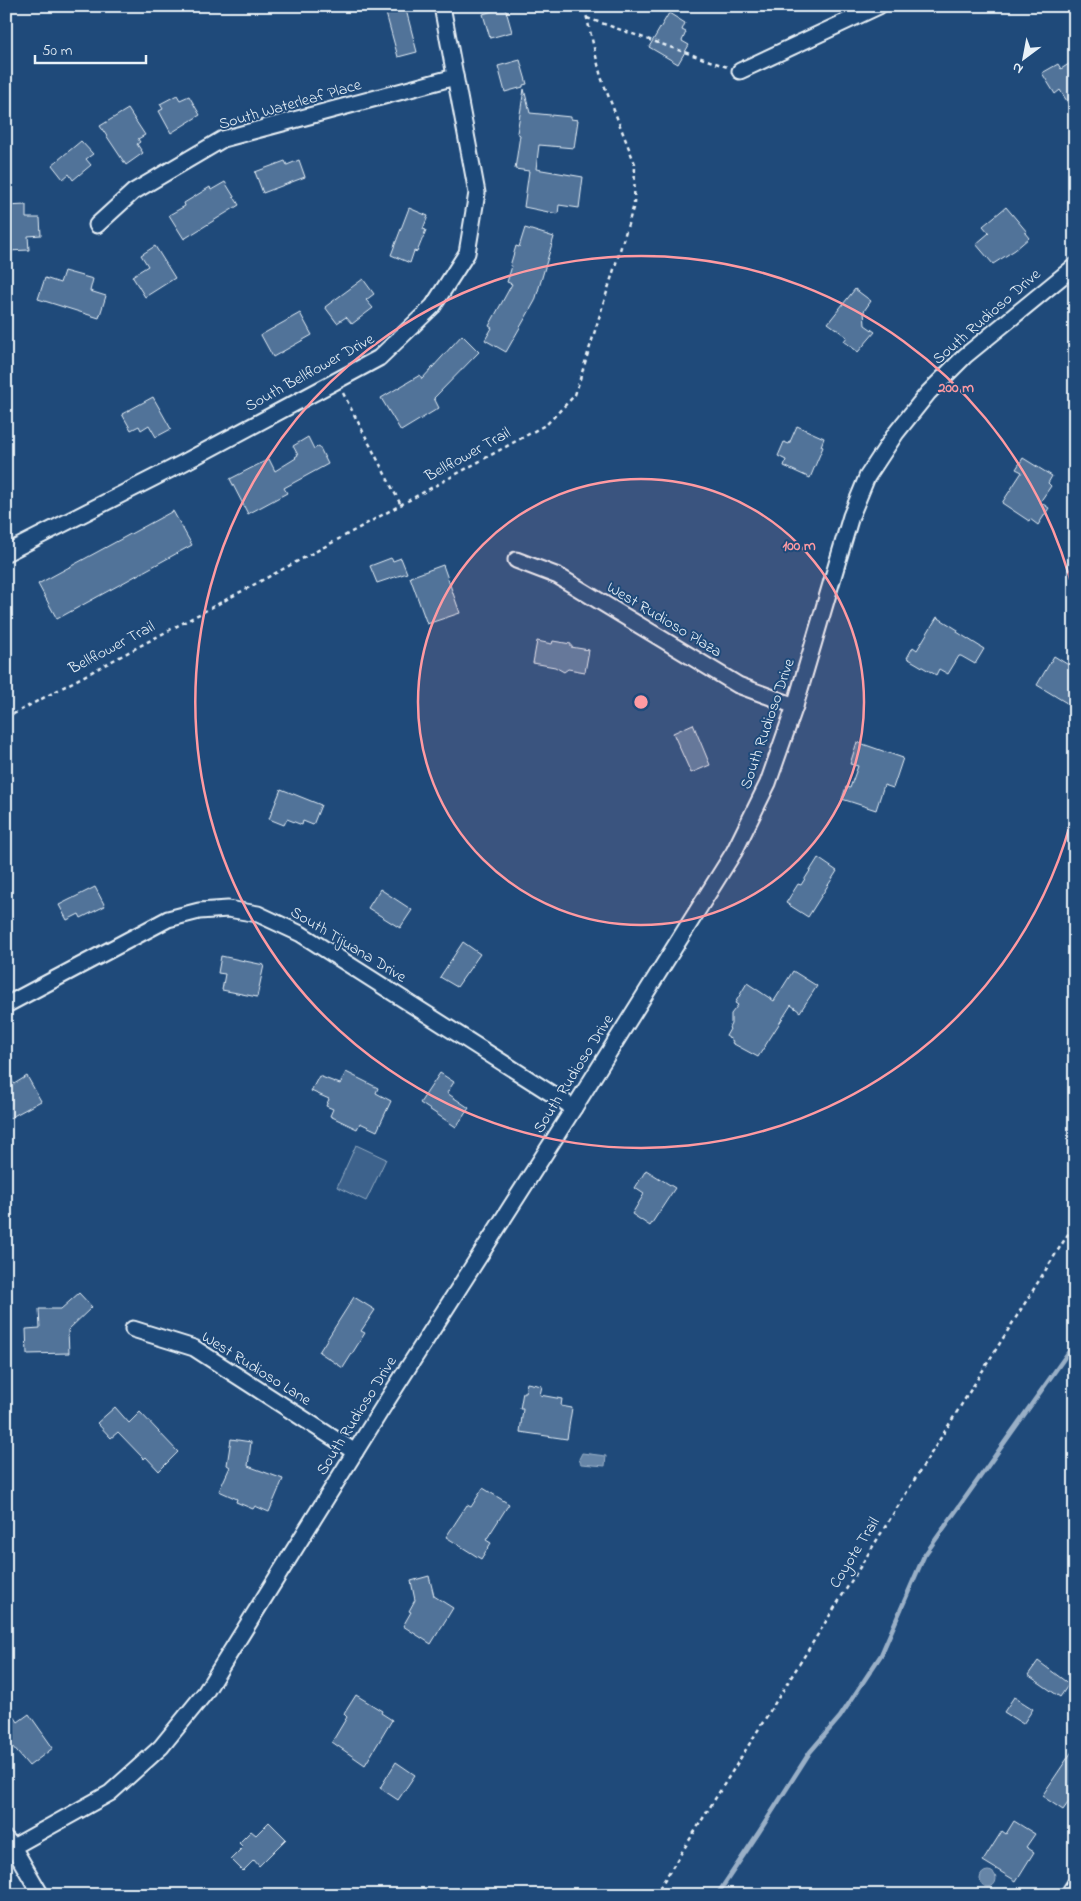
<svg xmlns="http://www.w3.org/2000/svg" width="1081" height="1901" viewBox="0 0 1081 1901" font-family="'Indie Flower',sans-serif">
	<rect width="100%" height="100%" fill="#1f4a7a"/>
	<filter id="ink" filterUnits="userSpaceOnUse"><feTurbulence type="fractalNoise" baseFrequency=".02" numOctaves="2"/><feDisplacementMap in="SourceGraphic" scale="10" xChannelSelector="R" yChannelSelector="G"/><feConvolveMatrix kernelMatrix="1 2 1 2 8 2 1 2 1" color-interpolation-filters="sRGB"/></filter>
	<g filter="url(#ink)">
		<!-- green -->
		<polygon fill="#3c628c" stroke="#92aac2" points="356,1145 386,1159 366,1201 337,1187"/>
		<!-- water -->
		<g fill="#6685a7" stroke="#9ab0c7">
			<polygon points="582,1453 606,1456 605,1466 581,1464 579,1459"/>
			<circle cx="988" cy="1879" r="8"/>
		</g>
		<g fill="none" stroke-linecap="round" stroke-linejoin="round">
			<!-- stream -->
			<polyline stroke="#9ab0c7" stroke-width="4.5" points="717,1895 759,1832 810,1752 840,1717 881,1655 924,1556 1075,1343"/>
		</g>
		<!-- building -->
		<g fill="#517399" stroke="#e8f1f8">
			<polygon points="384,6 405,6 417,52 398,57"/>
			<polygon points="505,7 512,32 490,38 483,14"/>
			<polygon points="669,13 685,23 682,30 686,32 682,41 689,45 678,64 649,47"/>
			<polygon points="520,60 527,84 523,85 523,87 505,92 498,66"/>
			<polygon points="1075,60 1075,114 1060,90 1055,94 1042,73 1058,64 1061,69"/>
			<polygon points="524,89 530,113 571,117 571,119 578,120 574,148 539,145 536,169 583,177 579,208 559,205 558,214 524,207 529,171 515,169 520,135 517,133"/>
			<polygon points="177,95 180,100 189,96 200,115 171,133 159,111 163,109 160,104"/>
			<polygon points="128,109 145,135 138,139 140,142 137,144 143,153 126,165 100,126"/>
			<polygon points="81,141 93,154 86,159 91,165 73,180 69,174 63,179 52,165"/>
			<polygon points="299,160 305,177 263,193 255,172 285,161 287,165"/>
			<polygon points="225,182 239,205 184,239 169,215 185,206 184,203 210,187 211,190"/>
			<polygon points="26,205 26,218 40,218 41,235 28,236 29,250 7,251 6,206"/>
			<polygon points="1006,207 1027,232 1025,233 1029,238 1015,250 993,264 976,244 989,233 983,226"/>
			<polygon points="409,208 428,216 423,229 426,230 417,252 414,251 410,263 391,255"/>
			<polygon points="525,228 554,237 535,301 506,352 485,340 492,328 489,326 512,284 507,282 512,266 510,266 516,246 519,247"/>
			<polygon points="155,246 175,278 145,297 132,276 148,266 141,255"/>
			<polygon points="64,271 93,279 90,291 106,296 99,318 38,299 45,278 60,283"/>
			<polygon points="363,279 374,294 366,300 373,308 352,324 346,317 337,323 325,307"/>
			<polygon points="855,289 871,301 864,311 865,325 875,332 858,352 844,341 847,337 828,323"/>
			<polygon points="300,313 312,335 273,357 261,335"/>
			<polygon points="462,335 479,352 434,398 439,408 401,431 381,398 420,375 422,379"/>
			<polygon points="153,397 171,429 156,437 149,425 141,430 139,426 131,430 122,414"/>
			<polygon points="797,426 824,438 821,446 823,447 810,478 784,466 786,460 778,456 784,442 789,444"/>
			<polygon points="308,437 314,449 319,446 328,464 284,488 287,493 248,514 230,479 269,459 275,471 296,458 295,457 298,455 293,446"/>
			<polygon points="1023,458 1052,476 1048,483 1051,486 1040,502 1049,508 1038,525 1030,519 1029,521 1002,503 1022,472 1016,469"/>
			<polygon points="173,511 192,545 57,619 38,584"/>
			<polygon points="391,558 393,561 401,558 407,573 377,583 370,566"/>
			<polygon points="443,565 460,613 427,624 410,577"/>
			<polygon points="937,617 958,630 957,632 984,649 975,664 961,656 959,656 948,674 939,669 936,675 907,658 913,647 917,650"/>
			<polygon points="537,641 552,644 553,641 571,644 571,647 589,650 585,672 568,669 564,672 555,667 533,663"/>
			<polygon points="1054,656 1075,669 1075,708 1037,685"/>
			<polygon points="693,724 710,765 691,773 673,733"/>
			<polygon points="857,742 903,758 893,788 884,785 876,810 842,799 846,787 850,788 858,766 850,764"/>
			<polygon points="281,789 321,805 313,825 303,821 302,825 287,819 284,825 269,819"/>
			<polygon points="818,858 837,871 808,917 786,903 798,884 801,885"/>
			<polygon points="95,887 105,906 81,918 79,914 67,920 59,905"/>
			<polygon points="380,889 412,910 400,928 368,908"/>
			<polygon points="463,942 480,954 457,987 440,977"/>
			<polygon points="221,956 264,965 257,997 222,990 225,974 218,973"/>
			<polygon points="793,971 817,986 800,1012 791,1005 758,1057 732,1043 733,1041 726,1036 730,1029 729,1028 731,1024 731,1014 738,1005 735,1003 747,983 774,1001"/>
			<polygon points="6,1069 14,1084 27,1076 41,1101 6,1120"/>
			<polygon points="346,1072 378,1088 376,1093 391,1101 377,1131 360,1123 357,1129 330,1116 333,1109 326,1106 329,1099 311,1091 319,1076 340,1084"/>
			<polygon points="440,1073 454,1082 447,1093 469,1108 456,1127 420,1103"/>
			<polygon points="646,1170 675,1188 650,1226 632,1214 644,1194 635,1188"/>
			<polygon points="79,1293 92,1307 68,1330 69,1353 27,1354 26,1329 40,1328 39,1309 61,1309"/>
			<polygon points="354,1297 375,1310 361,1331 365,1333 343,1368 319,1352"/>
			<polygon points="527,1383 542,1386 540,1395 562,1399 561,1406 572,1408 567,1439 520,1432 523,1409 520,1409 523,1392 525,1392"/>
			<polygon points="115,1407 129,1423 140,1412 178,1452 159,1471 146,1457 144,1459 118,1432 111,1438 97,1423"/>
			<polygon points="231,1439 251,1442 248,1466 283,1479 269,1512 255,1506 253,1509 236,1502 237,1499 219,1491 230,1467 227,1465"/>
			<polygon points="483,1488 509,1504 486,1540 491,1543 481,1559 446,1537 467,1505 471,1507"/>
			<polygon points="429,1576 434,1596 453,1608 431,1644 403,1626 411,1612 409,1611 415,1600 411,1581"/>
			<polygon points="1038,1661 1069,1684 1060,1697 1028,1675"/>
			<polygon points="356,1695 382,1711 381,1713 392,1720 365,1765 332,1742 347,1717 344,1714"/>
			<polygon points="1014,1697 1033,1709 1023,1724 1004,1712"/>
			<polygon points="29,1714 53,1748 29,1766 6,1739 6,1721 14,1716 18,1722"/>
			<polygon points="1075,1747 1075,1793 1063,1810 1042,1796"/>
			<polygon points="396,1762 415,1775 398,1800 380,1788"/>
			<polygon points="1014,1821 1035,1834 1026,1847 1034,1852 1016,1881 983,1861 1002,1831 1006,1834"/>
			<polygon points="269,1822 286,1839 259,1866 254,1860 243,1871 231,1859 243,1847 239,1843 251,1831 256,1835"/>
		</g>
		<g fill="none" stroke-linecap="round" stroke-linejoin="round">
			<!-- minor casing -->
			<g stroke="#e8f1f8" stroke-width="19">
				<g id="minor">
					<polyline points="740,71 879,6"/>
					<polyline points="97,225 133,192 223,139 455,77"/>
					<polyline points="6,553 181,464 379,358 433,306 467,253 477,193 442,6"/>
					<polyline points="516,560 558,576 738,685 795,706"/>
					<polyline points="6,1005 168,919 199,911 228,909 258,914 301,934 574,1108"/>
					<polyline points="133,1329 194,1348 355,1452"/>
					<polyline points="6,1839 13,1847 41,1895"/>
					<polyline points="13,1847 110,1793 161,1747 205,1693 388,1399 574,1108 734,852 768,783 795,706 851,516 867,477 896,433 928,393 965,356 1075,266"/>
					<polyline points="1068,1895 1075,1884"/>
				</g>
			</g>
			<!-- path -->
			<g stroke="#e8f1f8" stroke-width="2.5" stroke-dasharray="4 4" stroke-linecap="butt">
				<polyline points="587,18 727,67"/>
				<polyline points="343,393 401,505"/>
				<polyline points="6,718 337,540 547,424 575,395 634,205 635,164 601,77 584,6"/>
				<polyline points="655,1895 1075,1223"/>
			</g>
			<!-- minor -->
			<use href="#minor" stroke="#1f4a7a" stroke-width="15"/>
		</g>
	</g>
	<!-- distance rings -->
	<circle cx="641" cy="702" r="223" fill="#ff9aa2" fill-opacity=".12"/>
	<g fill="none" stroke="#ff9aa2" stroke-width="2.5">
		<circle cx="641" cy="702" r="223"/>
		<path d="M1075 806A446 446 0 1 1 1075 598"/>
	</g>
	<g text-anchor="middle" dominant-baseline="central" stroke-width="4" stroke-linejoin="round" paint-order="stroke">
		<!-- street labels -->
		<g font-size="16" fill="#e8f1f8" stroke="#1f4a7a">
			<text transform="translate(290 105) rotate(-16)">South Waterleaf Place</text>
			<text transform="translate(987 317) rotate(-41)">South Rudioso Drive</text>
			<text transform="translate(310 373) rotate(-29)">South Bellflower Drive</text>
			<text transform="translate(468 455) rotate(-29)">Bellflower Trail</text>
			<text transform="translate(664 620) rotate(31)">West Rudioso Plaza</text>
			<text transform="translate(112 648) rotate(-28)">Bellflower Trail</text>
			<text transform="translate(768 724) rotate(-71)">South Rudioso Drive</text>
			<text transform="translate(348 945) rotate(31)">South Tijuana Drive</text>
			<text transform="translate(574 1074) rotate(-58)">South Rudioso Drive</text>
			<text transform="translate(256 1369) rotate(32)">West Rudioso Lane</text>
			<text transform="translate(357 1416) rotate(-58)">South Rudioso Drive</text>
			<text transform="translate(855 1553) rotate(-58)">Coyote Trail</text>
		</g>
	</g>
	<circle cx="641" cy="702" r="8" fill="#ff9aa2" stroke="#1f4a7a" stroke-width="2.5"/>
	<g font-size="15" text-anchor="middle" font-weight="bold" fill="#ff9aa2" stroke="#1f4a7a" stroke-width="4" stroke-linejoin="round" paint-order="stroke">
		<text x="956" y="392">200 m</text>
		<text x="799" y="550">100 m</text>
	</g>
	<!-- margin -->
	<rect width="1081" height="1901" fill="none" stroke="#1f4a7a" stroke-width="25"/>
	<rect x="12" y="12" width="1056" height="1876" fill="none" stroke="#e8f1f8" stroke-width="2" filter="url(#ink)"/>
	<!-- north arrow -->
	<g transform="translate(1024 58) rotate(212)" stroke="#1f4a7a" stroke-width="4" paint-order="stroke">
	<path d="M0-4L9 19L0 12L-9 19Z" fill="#e8f1f8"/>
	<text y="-8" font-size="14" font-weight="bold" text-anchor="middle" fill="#e8f1f8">N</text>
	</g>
	<!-- scale -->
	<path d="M35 55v8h111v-8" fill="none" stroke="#e8f1f8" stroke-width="2.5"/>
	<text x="42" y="55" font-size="15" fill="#e8f1f8" stroke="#1f4a7a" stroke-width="4" paint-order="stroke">50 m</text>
</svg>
